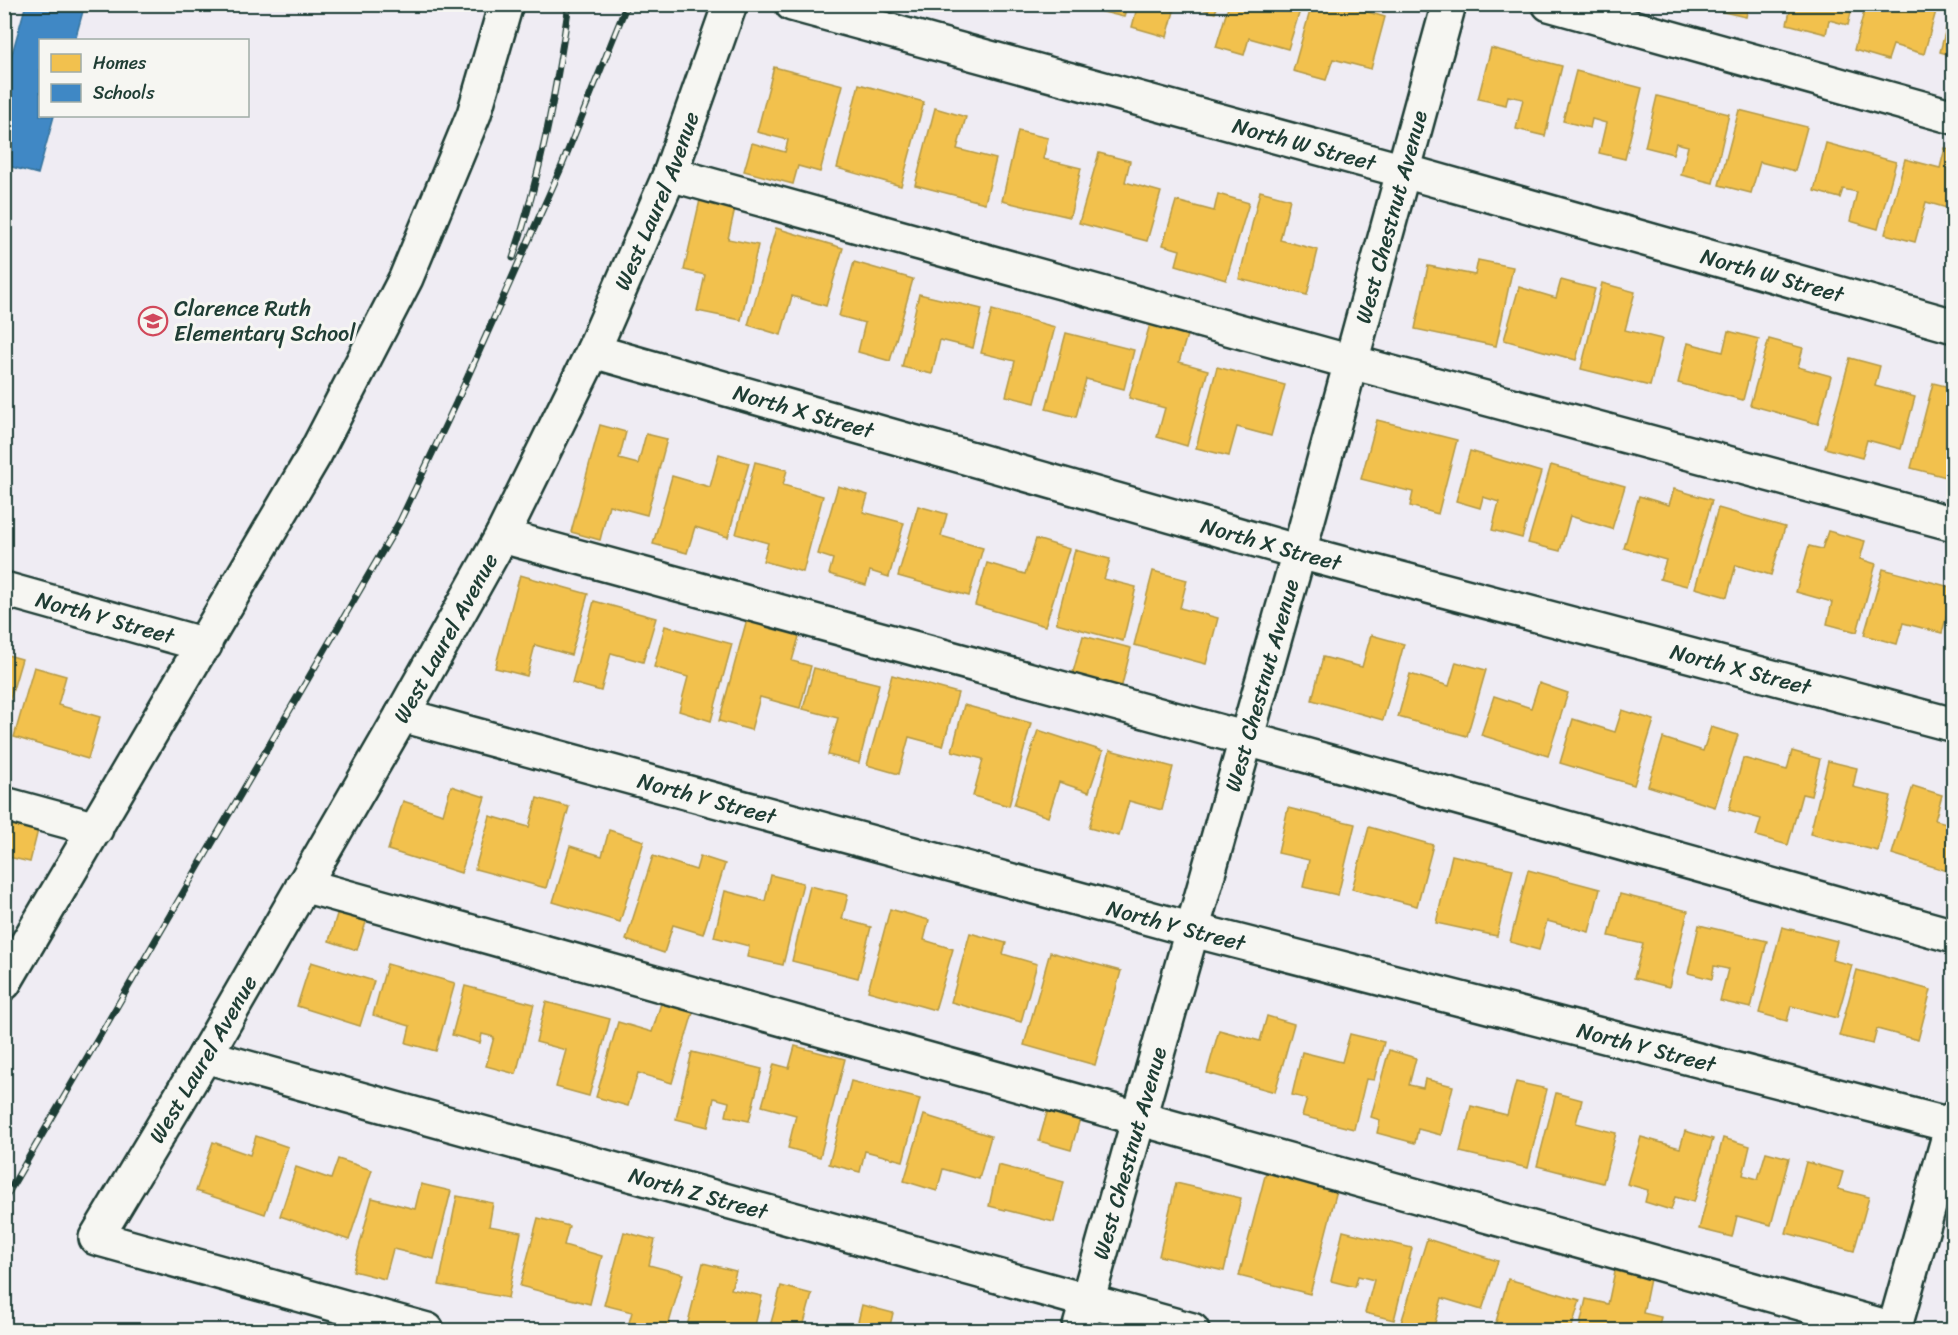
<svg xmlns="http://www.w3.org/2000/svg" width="1958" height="1335" viewBox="0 0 1958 1335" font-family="Sriracha,sans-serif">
	<rect width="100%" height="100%" fill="#efecf3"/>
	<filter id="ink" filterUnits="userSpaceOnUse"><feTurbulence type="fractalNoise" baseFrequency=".0167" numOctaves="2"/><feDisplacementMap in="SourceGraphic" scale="12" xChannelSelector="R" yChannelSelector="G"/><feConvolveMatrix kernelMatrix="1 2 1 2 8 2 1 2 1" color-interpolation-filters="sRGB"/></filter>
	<g filter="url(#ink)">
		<!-- homes -->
		<g fill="#f2c14e" stroke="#b39946" stroke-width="1.5">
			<polygon points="1093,4 1127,4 1124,17 1091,9"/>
			<polygon points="1138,4 1176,4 1167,37 1132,27"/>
			<polygon points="1186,4 1218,4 1215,13"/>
			<polygon points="1229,4 1302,4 1288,49 1249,38 1244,55 1216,47"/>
			<polygon points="1312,4 1341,4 1385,17 1371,69 1333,59 1326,80 1293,71"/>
			<polygon points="1711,4 1749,4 1746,17 1710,9"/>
			<polygon points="1784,4 1853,4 1848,25 1829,20 1826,34 1787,24 1791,7"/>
			<polygon points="1866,4 1938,4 1924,54 1893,45 1888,60 1854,50"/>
			<polygon points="1951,9 1954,10 1954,56 1940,52"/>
			<polygon points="1491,48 1562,66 1545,136 1516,129 1523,99 1508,96 1506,105 1478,99"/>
			<polygon points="774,67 843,85 820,172 798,166 793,184 744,171 752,143 785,152 788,140 757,132"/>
			<polygon points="1576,71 1642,88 1625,159 1599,153 1606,123 1592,119 1590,128 1563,121"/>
			<polygon points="859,84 924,102 901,186 837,168"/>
			<polygon points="1657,96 1729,114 1713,183 1681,175 1688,146 1676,143 1673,154 1645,147"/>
			<polygon points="935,108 966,117 957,149 996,159 985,203 915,185"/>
			<polygon points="1739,110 1807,127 1795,171 1760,162 1751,193 1719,185"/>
			<polygon points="1018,131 1048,138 1043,159 1081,168 1070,217 1002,201"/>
			<polygon points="1826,143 1896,162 1878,229 1850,221 1857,192 1843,189 1840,198 1814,191"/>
			<polygon points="1945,148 1954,150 1954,210 1926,202 1915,242 1885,234 1905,159 1940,168"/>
			<polygon points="1099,153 1130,161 1125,182 1161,192 1147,241 1079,223"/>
			<polygon points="1260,191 1290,199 1280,240 1318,250 1307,295 1239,279"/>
			<polygon points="1218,194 1249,203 1226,280 1176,265 1180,250 1163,245 1176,201 1214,211"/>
			<polygon points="700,200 735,208 728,239 758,245 741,320 697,311 705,275 684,270"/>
			<polygon points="776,228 843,248 826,306 792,296 781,335 748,325"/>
			<polygon points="1478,260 1513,267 1496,346 1415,329 1428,266 1475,275"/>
			<polygon points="854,262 913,279 890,361 858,352 865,323 839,316"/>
			<polygon points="1561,280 1595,289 1576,360 1504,340 1519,287 1556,298"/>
			<polygon points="1602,283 1635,292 1625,330 1662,339 1650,386 1581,369"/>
			<polygon points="919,294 982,309 973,348 940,340 932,374 902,367"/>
			<polygon points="992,310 1055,327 1035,403 1006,396 1015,361 981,353"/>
			<polygon points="1150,324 1187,335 1179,362 1208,370 1187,446 1157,437 1165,408 1129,398"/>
			<polygon points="1728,331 1759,339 1743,400 1678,383 1688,343 1723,352"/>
			<polygon points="1066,333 1134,350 1124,389 1086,379 1076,417 1046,409"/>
			<polygon points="1769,339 1803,348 1798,367 1831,376 1818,424 1750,405"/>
			<polygon points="1850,358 1880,366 1875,386 1915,397 1901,449 1867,440 1862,458 1825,448"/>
			<polygon points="1217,367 1285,385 1271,436 1237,427 1229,456 1196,448"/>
			<polygon points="1933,383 1954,388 1954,479 1911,468"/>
			<polygon points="1377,420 1457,440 1438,514 1410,506 1413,492 1361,479"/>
			<polygon points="600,425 626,432 619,459 638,464 646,434 667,439 647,515 609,505 600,540 571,532"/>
			<polygon points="1470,451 1541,472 1522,538 1492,530 1499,502 1483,497 1480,508 1456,501"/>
			<polygon points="719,454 749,463 728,537 695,527 687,553 653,544 672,476 710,487"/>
			<polygon points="755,462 787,470 783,485 823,496 803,572 763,561 768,543 736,534"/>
			<polygon points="1551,465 1625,486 1612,529 1570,516 1560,551 1528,543"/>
			<polygon points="838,486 868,495 863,512 904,523 889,577 870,571 866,585 829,574 833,559 818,554"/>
			<polygon points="1674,489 1712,500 1687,586 1660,579 1666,560 1624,548 1639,496 1669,505"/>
			<polygon points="918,506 947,514 941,536 983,548 969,596 898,576"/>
			<polygon points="1718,508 1785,527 1771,575 1736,565 1727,597 1695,588"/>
			<polygon points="1828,531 1865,541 1860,559 1876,564 1857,632 1827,624 1832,602 1796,592 1809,546 1822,549"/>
			<polygon points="1036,539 1069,549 1045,626 975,605 987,563 1025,574"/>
			<polygon points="1075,550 1110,559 1104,579 1136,587 1123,641 1056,623"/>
			<polygon points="1883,569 1954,588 1942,633 1903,623 1897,644 1864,635"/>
			<polygon points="1153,571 1187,580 1180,608 1218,618 1206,664 1134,645"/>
			<polygon points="520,575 588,594 571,655 535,645 527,676 495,668"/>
			<polygon points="594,601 656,618 643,662 611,653 601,691 572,683"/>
			<polygon points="747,619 800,633 792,661 811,666 800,708 760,697 751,730 719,721"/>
			<polygon points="665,626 732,644 711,721 679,711 688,677 654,667"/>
			<polygon points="1371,635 1404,644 1383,720 1312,700 1323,657 1362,667"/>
			<polygon points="1083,636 1131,648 1121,689 1072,676"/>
			<polygon points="4,654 22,659 4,720"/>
			<polygon points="1456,662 1486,670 1467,736 1398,717 1410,674 1449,686"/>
			<polygon points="34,667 66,676 58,705 100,717 88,759 14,737"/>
			<polygon points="814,668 879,684 859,763 828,755 838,718 803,709"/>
			<polygon points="892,675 958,693 943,746 909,737 899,774 867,765"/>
			<polygon points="1539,683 1568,693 1548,756 1481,735 1494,696 1531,708"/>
			<polygon points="964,705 1031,723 1009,806 973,796 983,759 952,751"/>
			<polygon points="1622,710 1654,720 1634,785 1560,763 1573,719 1615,732"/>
			<polygon points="1711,727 1738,735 1715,807 1648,786 1663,738 1703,751"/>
			<polygon points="1038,730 1103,751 1089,792 1059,782 1048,817 1014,805"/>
			<polygon points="1110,750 1173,767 1162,810 1129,801 1119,836 1089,828"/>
			<polygon points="1792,751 1820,759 1811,796 1802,794 1788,845 1756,836 1761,819 1729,810 1743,758 1787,770"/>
			<polygon points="1828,761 1857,768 1853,787 1891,796 1878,851 1810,834"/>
			<polygon points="451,786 485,797 461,873 388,850 403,801 443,814"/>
			<polygon points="1913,786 1942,795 1935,820 1954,825 1954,873 1892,854"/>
			<polygon points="537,798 569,807 546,888 475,869 490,816 529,827"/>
			<polygon points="1288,808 1355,824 1338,895 1303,887 1309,860 1278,853"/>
			<polygon points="5,821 38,830 30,862 4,856"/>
			<polygon points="1369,827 1433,845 1417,906 1352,889"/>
			<polygon points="609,830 644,841 620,922 553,902 570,846 602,856"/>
			<polygon points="1452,855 1513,869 1497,936 1436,923"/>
			<polygon points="653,856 696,870 700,856 725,864 703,934 673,925 664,953 626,940"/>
			<polygon points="1528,870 1600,889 1589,932 1547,921 1539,950 1510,942"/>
			<polygon points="771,875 803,883 783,965 747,957 749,946 714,937 725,891 765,901"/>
			<polygon points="810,886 848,895 842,919 871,927 858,978 792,961"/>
			<polygon points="1620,894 1688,911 1669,987 1634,978 1643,944 1609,936"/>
			<polygon points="340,904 369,913 357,950 329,941"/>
			<polygon points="890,909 929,920 924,940 953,949 935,1010 868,991"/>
			<polygon points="1699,925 1767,941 1751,1008 1720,1001 1728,969 1714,966 1712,979 1688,973"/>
			<polygon points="1782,927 1837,941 1832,960 1852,965 1837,1018 1791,1006 1787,1021 1759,1013"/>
			<polygon points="970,933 1006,943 1003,954 1037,964 1021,1022 951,1002"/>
			<polygon points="1050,952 1121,971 1095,1065 1024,1045"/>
			<polygon points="311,962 374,981 360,1026 297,1006"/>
			<polygon points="387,964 455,983 436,1051 406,1043 410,1026 373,1015"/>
			<polygon points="1857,970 1931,990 1918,1040 1877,1029 1873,1044 1839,1036"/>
			<polygon points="465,986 534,1004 516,1074 486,1066 494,1037 482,1034 480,1043 452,1035"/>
			<polygon points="663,997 695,1006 672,1083 638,1073 628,1106 596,1097 618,1022 652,1032"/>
			<polygon points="546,1002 610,1019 589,1096 556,1087 566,1050 536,1042"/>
			<polygon points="1267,1016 1294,1024 1275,1092 1207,1073 1219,1030 1260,1041"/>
			<polygon points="1350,1034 1384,1042 1374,1080 1366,1079 1354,1129 1302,1116 1307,1099 1292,1095 1302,1052 1342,1062"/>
			<polygon points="795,1046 845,1059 820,1157 788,1148 796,1115 762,1106 774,1064 789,1068"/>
			<polygon points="1389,1050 1416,1058 1409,1085 1423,1088 1425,1079 1453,1086 1441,1135 1418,1129 1415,1143 1377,1133 1380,1120 1371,1117"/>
			<polygon points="692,1052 762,1069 749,1121 726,1116 729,1102 714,1098 708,1127 676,1119"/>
			<polygon points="851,1081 920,1099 903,1161 865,1151 860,1172 829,1164"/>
			<polygon points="1516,1082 1547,1089 1528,1168 1460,1152 1471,1106 1507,1115"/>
			<polygon points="1556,1093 1582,1100 1576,1123 1616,1133 1603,1183 1537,1166"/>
			<polygon points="1051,1099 1083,1108 1071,1150 1039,1141"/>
			<polygon points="924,1115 991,1136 979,1179 943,1169 937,1191 904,1181"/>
			<polygon points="1685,1131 1713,1139 1694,1202 1675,1197 1671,1210 1645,1202 1648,1190 1627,1184 1641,1137 1680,1148"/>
			<polygon points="256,1136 288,1147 265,1214 196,1191 213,1142 250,1155"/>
			<polygon points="1723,1138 1750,1146 1743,1175 1758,1179 1766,1152 1789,1158 1771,1225 1737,1216 1732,1237 1699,1229"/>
			<polygon points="338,1159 372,1170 349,1240 280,1216 296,1167 331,1179"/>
			<polygon points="1806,1162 1843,1172 1838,1189 1869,1197 1854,1251 1786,1233"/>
			<polygon points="998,1165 1064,1182 1054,1222 989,1206"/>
			<polygon points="1266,1172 1337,1190 1310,1294 1239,1276"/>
			<polygon points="1176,1183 1241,1198 1224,1271 1159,1256"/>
			<polygon points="421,1184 451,1191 434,1259 393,1249 385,1279 353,1271 372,1198 415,1209"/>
			<polygon points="457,1196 493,1203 489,1226 521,1232 508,1298 439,1285"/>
			<polygon points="538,1218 569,1226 564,1245 602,1256 590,1304 520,1286"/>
			<polygon points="1343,1231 1412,1248 1394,1320 1365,1313 1374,1280 1358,1276 1355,1287 1331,1281"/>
			<polygon points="624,1232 655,1240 649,1265 683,1274 667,1330 627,1330 632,1312 604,1305"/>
			<polygon points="1427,1239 1498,1261 1482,1310 1442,1298 1433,1330 1425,1330 1401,1323"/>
			<polygon points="703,1263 736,1271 731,1289 762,1296 754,1330 686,1330"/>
			<polygon points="1615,1271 1650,1279 1643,1313 1661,1317 1658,1330 1579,1330 1586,1299 1608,1304"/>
			<polygon points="1508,1279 1580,1300 1571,1330 1500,1330 1494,1329"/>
			<polygon points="781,1286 812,1294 803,1327 816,1330 769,1330"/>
			<polygon points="862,1305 893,1313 889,1330 856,1330"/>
		</g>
		<!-- schools -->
		<polygon fill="#3f88c5" stroke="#35729a" stroke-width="1.5" points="26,4 85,4 75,40 40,40 40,116 54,116 38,174 4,165 4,82"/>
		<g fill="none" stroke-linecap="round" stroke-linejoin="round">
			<!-- minor casing -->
			<g stroke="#1f3d34" stroke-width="38">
				<g id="minor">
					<path id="s1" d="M792,4L1404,171L1954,326"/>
					<polyline points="1549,4 1954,117"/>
					<polyline points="670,174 1351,362 1954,524"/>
					<path id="s2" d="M593,351L1299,552L1954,725"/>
					<polyline points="502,536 1247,739 1954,936"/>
					<path id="s3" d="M4,589L205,645"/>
					<path id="s4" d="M402,715L1193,930L1954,1126"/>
					<polyline points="4,804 96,829"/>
					<polyline points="303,885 1897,1330"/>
					<polyline points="4,983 315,454 406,278 474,114 506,4"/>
					<path id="s5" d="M205,1056L1192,1330"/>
					<path id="s6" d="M427,1330L96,1238L205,1056L402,715L502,536L593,351L670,174L730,4"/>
					<path id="s7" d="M1079,1330L1299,552L1449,4"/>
					<polyline points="1894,1330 1954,1118"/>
				</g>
			</g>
			<!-- minor -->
			<use href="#minor" stroke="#f6f6f2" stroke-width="33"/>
			<!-- rail casing -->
			<g stroke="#1f3d34" stroke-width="7">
				<g id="rail">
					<path d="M513,258C541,175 556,90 569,4"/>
					<polyline points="4,1200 400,521 456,403 561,168 627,4"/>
				</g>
			</g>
			<!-- rail -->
			<use href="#rail" stroke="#f6f6f2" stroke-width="4.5" stroke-dasharray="14" stroke-linecap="butt"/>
		</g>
	</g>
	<!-- icons -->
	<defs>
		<g id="school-ring" transform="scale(1.5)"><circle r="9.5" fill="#f6f6f2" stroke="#d1495b" stroke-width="1.5"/><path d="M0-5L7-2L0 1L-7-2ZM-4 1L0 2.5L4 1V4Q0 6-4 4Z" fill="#d1495b"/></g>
	</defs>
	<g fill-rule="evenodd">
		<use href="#school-ring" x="153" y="321"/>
	</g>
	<g text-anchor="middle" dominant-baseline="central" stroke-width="6" stroke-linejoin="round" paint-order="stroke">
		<!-- street labels -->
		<g font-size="22" fill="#1f3d34" stroke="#f6f6f2">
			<text stroke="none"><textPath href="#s1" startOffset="531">North W Street</textPath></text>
			<text stroke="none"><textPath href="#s6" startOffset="1524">West Laurel Avenue</textPath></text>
			<text stroke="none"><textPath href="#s7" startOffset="1156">West Chestnut Avenue</textPath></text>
			<text stroke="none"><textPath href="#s1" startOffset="1017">North W Street</textPath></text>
			<text stroke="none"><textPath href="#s2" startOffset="219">North X Street</textPath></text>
			<text stroke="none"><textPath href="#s2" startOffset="705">North X Street</textPath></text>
			<text stroke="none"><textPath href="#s3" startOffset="105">North Y Street</textPath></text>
			<text stroke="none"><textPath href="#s6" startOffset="1038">West Laurel Avenue</textPath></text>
			<text stroke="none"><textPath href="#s2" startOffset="1191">North X Street</textPath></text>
			<text stroke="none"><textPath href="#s7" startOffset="670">West Chestnut Avenue</textPath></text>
			<text stroke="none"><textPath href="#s4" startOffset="316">North Y Street</textPath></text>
			<text stroke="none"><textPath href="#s4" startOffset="802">North Y Street</textPath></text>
			<text stroke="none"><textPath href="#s4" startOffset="1288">North Y Street</textPath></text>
			<text stroke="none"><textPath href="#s6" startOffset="552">West Laurel Avenue</textPath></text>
			<text stroke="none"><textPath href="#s7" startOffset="184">West Chestnut Avenue</textPath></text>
			<text stroke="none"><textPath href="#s5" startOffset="512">North Z Street</textPath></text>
		</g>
		<!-- poi labels -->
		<g font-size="22" fill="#1f3d34" stroke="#f6f6f2" text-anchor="start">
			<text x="174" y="308">Clarence Ruth<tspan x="174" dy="25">Elementary School</tspan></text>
		</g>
	</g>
	<!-- margin -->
	<rect width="1958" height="1335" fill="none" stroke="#f6f6f2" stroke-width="24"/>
	<rect x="12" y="12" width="1934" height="1311" fill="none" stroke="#1f3d34" stroke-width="2" filter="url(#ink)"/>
	<!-- legend -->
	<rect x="39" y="39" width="210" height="78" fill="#f6f6f2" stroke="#a0aca6" stroke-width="1.5"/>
	<rect x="51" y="54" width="30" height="18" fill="#f2c14e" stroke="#a0aca6" stroke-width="1.5"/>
	<text x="93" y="69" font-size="18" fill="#1f3d34">Homes</text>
	<rect x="51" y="84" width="30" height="18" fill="#3f88c5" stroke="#a0aca6" stroke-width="1.5"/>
	<text x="93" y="99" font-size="18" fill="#1f3d34">Schools</text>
</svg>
